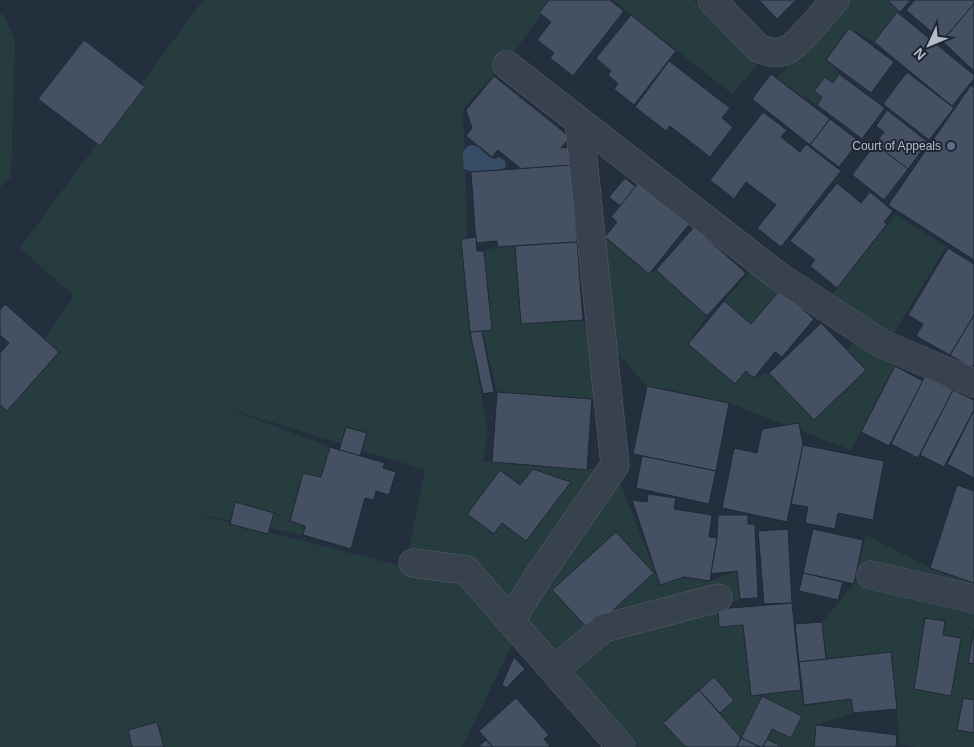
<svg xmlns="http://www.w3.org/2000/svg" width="974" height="747" viewBox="0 0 974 747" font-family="Helvetica,sans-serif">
	<rect width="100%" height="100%" fill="#242f3e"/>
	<!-- green -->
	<g fill="#263c3f">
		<polygon points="203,0 551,0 513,54 463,109 470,332 488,431 483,461 607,470 517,604 472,564 408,554 425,470 227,408 330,447 303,535 192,513 457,580 512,645 462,747 0,747 0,405 74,296 20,248"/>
		<polygon points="613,0 693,0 758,64 732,94"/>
		<polygon points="844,0 886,0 900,12 874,42 849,28 826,59 839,74 833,83 825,77 815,90 822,97 817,105 777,79"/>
		<polygon points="0,14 4,15 15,41 11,177 0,187"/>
		<polygon points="896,214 946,247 892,336 830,297"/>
		<polygon points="605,237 649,274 656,270 707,316 688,344 735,383 746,371 754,378 769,373 814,419 866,370 847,350 855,340 895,366 851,450 729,403 647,386 616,352"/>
		<polygon points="515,246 521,324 583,320 602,393 592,399 497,392 482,331 492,330 484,251 497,247"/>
		<polygon points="753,268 780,290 751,324 724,301"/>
		<polygon points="620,482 660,584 684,577 710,581 737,571 740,599 718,609 719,627 743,625 751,696 801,690 804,705 851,699 853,713 816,725 814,747 638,747 522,612"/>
		<polygon points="866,535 930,568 974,583 974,747 915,747 900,745 891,653 826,659 822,622 854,584"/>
	</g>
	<!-- water -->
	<path fill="#394c67" d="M471,145C481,145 485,157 495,159L499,157L505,161L506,167C496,174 475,174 464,169C463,159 460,149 471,145Z"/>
	<!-- building -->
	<g fill="#455162" stroke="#1f2835">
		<polygon points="549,0 610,0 624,11 573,76 550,58 554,53 537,40 551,22 539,13"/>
		<polygon points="759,0 796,0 777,19"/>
		<polygon points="887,0 911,0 900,12"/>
		<polygon points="915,0 974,0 974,4 942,41 906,10"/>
		<polygon points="974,4 974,71 942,41"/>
		<polygon points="897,12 974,75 974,79 952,106 874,42"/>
		<polygon points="631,15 676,51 634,105 614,89 618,84 608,75 611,71 596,58"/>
		<polygon points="849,28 894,62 871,93 826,60"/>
		<polygon points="84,40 145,87 100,146 38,99"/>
		<polygon points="669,61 730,108 722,118 733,127 710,157 670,126 666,131 635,107"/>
		<polygon points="907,72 954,108 929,140 883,104"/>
		<polygon points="771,74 830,119 810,145 752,99"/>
		<polygon points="839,74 885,108 862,139 817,105 822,97 814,91 825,77 833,83"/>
		<polygon points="494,76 570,137 561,148 571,147 572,165 521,169 498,150 492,157 466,136 472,128 466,110"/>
		<polygon points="971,85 974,88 974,260 888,205"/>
		<polygon points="887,110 928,142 908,169 875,144 884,132 876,126"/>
		<polygon points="763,112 787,130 781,137 800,152 806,144 841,171 781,247 757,228 776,205 746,182 734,199 710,180"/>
		<polygon points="830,119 859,141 839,167 810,145"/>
		<polygon points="875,144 908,169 884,200 852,175"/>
		<polygon points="572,165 577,242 497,247 497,241 476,243 471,172"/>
		<polygon points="625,178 636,187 620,206 609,197"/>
		<polygon points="640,181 691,222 649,274 605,237 617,222 611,217"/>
		<polygon points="837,183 861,203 870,192 893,211 884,222 887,224 837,288 810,266 815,260 790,241"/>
		<polygon points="694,227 746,273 707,316 656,270"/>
		<polygon points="476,237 477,251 484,251 492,330 470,332 461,239"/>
		<polygon points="577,242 583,320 521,324 515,246"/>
		<polygon points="948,248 974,264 974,315 950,355 916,336 923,324 908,315"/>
		<polygon points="780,290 814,319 782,357 775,352 754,378 746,371 735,384 688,344 724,301 751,324"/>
		<polygon points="5,304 59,352 7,411 0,405 0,353 9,343 0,335 0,310"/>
		<polygon points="974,315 974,364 972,368 950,355"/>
		<polygon points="821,323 866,370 814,420 769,373"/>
		<polygon points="482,331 494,392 483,394 470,332"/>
		<polygon points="895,366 923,381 889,446 861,432"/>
		<polygon points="925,376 953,390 918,458 891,444"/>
		<polygon points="647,386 729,403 716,471 633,454"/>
		<polygon points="953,390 974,400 974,410 944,467 920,455"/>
		<polygon points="497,392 592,399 587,470 492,462"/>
		<polygon points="974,410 974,478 947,464"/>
		<polygon points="799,423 803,445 787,522 722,508 734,448 757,453 762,429"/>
		<polygon points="346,427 367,433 360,456 339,450"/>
		<polygon points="803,445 884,461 873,520 838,513 835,529 805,523 808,507 791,504"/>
		<polygon points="330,447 385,463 383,468 396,472 389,495 376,491 374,500 365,498 351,549 303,535 305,526 290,521 303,473 321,477"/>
		<polygon points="642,456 716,471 709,504 636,488"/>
		<polygon points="533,469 571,482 526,541 502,523 494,534 467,514 500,470 520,485"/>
		<polygon points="957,485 974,491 974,583 930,568"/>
		<polygon points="648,494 676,498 674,509 712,515 709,537 717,538 710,581 684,577 660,585 632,500 647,502"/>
		<polygon points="235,502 274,513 268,534 230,524"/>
		<polygon points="718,515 748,515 748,524 755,524 758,598 740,599 737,571 711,574 717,538"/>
		<polygon points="788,529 792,603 764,604 758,531"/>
		<polygon points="813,529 863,540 854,584 803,573"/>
		<polygon points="616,532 654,573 590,631 552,590"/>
		<polygon points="803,573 843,582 838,600 799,591"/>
		<polygon points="792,603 801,690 751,696 743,625 719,627 718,609"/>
		<polygon points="925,618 945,621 943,635 961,638 951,696 914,689"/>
		<polygon points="822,622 826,659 799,662 795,624"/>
		<polygon points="974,629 974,664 968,663"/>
		<polygon points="891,652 897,709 853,713 851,699 804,705 799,662"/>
		<polygon points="514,657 525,669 506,688 502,684"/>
		<polygon points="714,677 734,700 720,713 699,690"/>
		<polygon points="699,690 741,738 737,747 686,747 663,723"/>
		<polygon points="762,696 802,716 791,738 772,729 763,747 760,747 741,738"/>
		<polygon points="516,698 549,735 544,739 550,746 549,747 493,747 479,731"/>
		<polygon points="963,698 974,700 974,733 957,730"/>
		<polygon points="157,722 164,747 132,747 128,730"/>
		<polygon points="816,725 897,735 896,747 814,747"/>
		<polygon points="741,738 760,747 737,747"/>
		<polygon points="767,739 783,747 763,747"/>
		<polygon points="486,740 493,747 478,747"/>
	</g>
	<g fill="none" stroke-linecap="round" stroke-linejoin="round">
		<!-- minor casing -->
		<g stroke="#565f6c" stroke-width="29">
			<g id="minor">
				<path d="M712,0L757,47C766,52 776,55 787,50C798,45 825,11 835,0"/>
				<polyline points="507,65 777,275 882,344 974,383"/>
				<polyline points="413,563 466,570 621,747"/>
				<polyline points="871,575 974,599"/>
				<polyline points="511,620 540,574 615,465 579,121"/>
				<polyline points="554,670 604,628 718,598"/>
			</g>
		</g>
		<!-- minor -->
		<use href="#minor" stroke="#38414e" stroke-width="28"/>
	</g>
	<!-- markers -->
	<circle fill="#5c6f8a" stroke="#1d2633" stroke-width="2" cx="951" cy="146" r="5"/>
	<g text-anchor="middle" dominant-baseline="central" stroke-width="4" stroke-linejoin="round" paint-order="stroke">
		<!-- poi labels -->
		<g font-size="12" fill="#b4bcc9" stroke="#1d2633" text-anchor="end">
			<text x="941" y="146">Court of Appeals</text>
		</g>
	</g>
	<!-- north arrow -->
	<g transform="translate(929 45) rotate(226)" stroke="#1d2633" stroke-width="4" paint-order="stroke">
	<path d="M0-4L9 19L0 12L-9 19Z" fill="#b4bcc9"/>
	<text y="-8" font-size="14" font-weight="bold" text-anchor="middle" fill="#b4bcc9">N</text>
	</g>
</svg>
